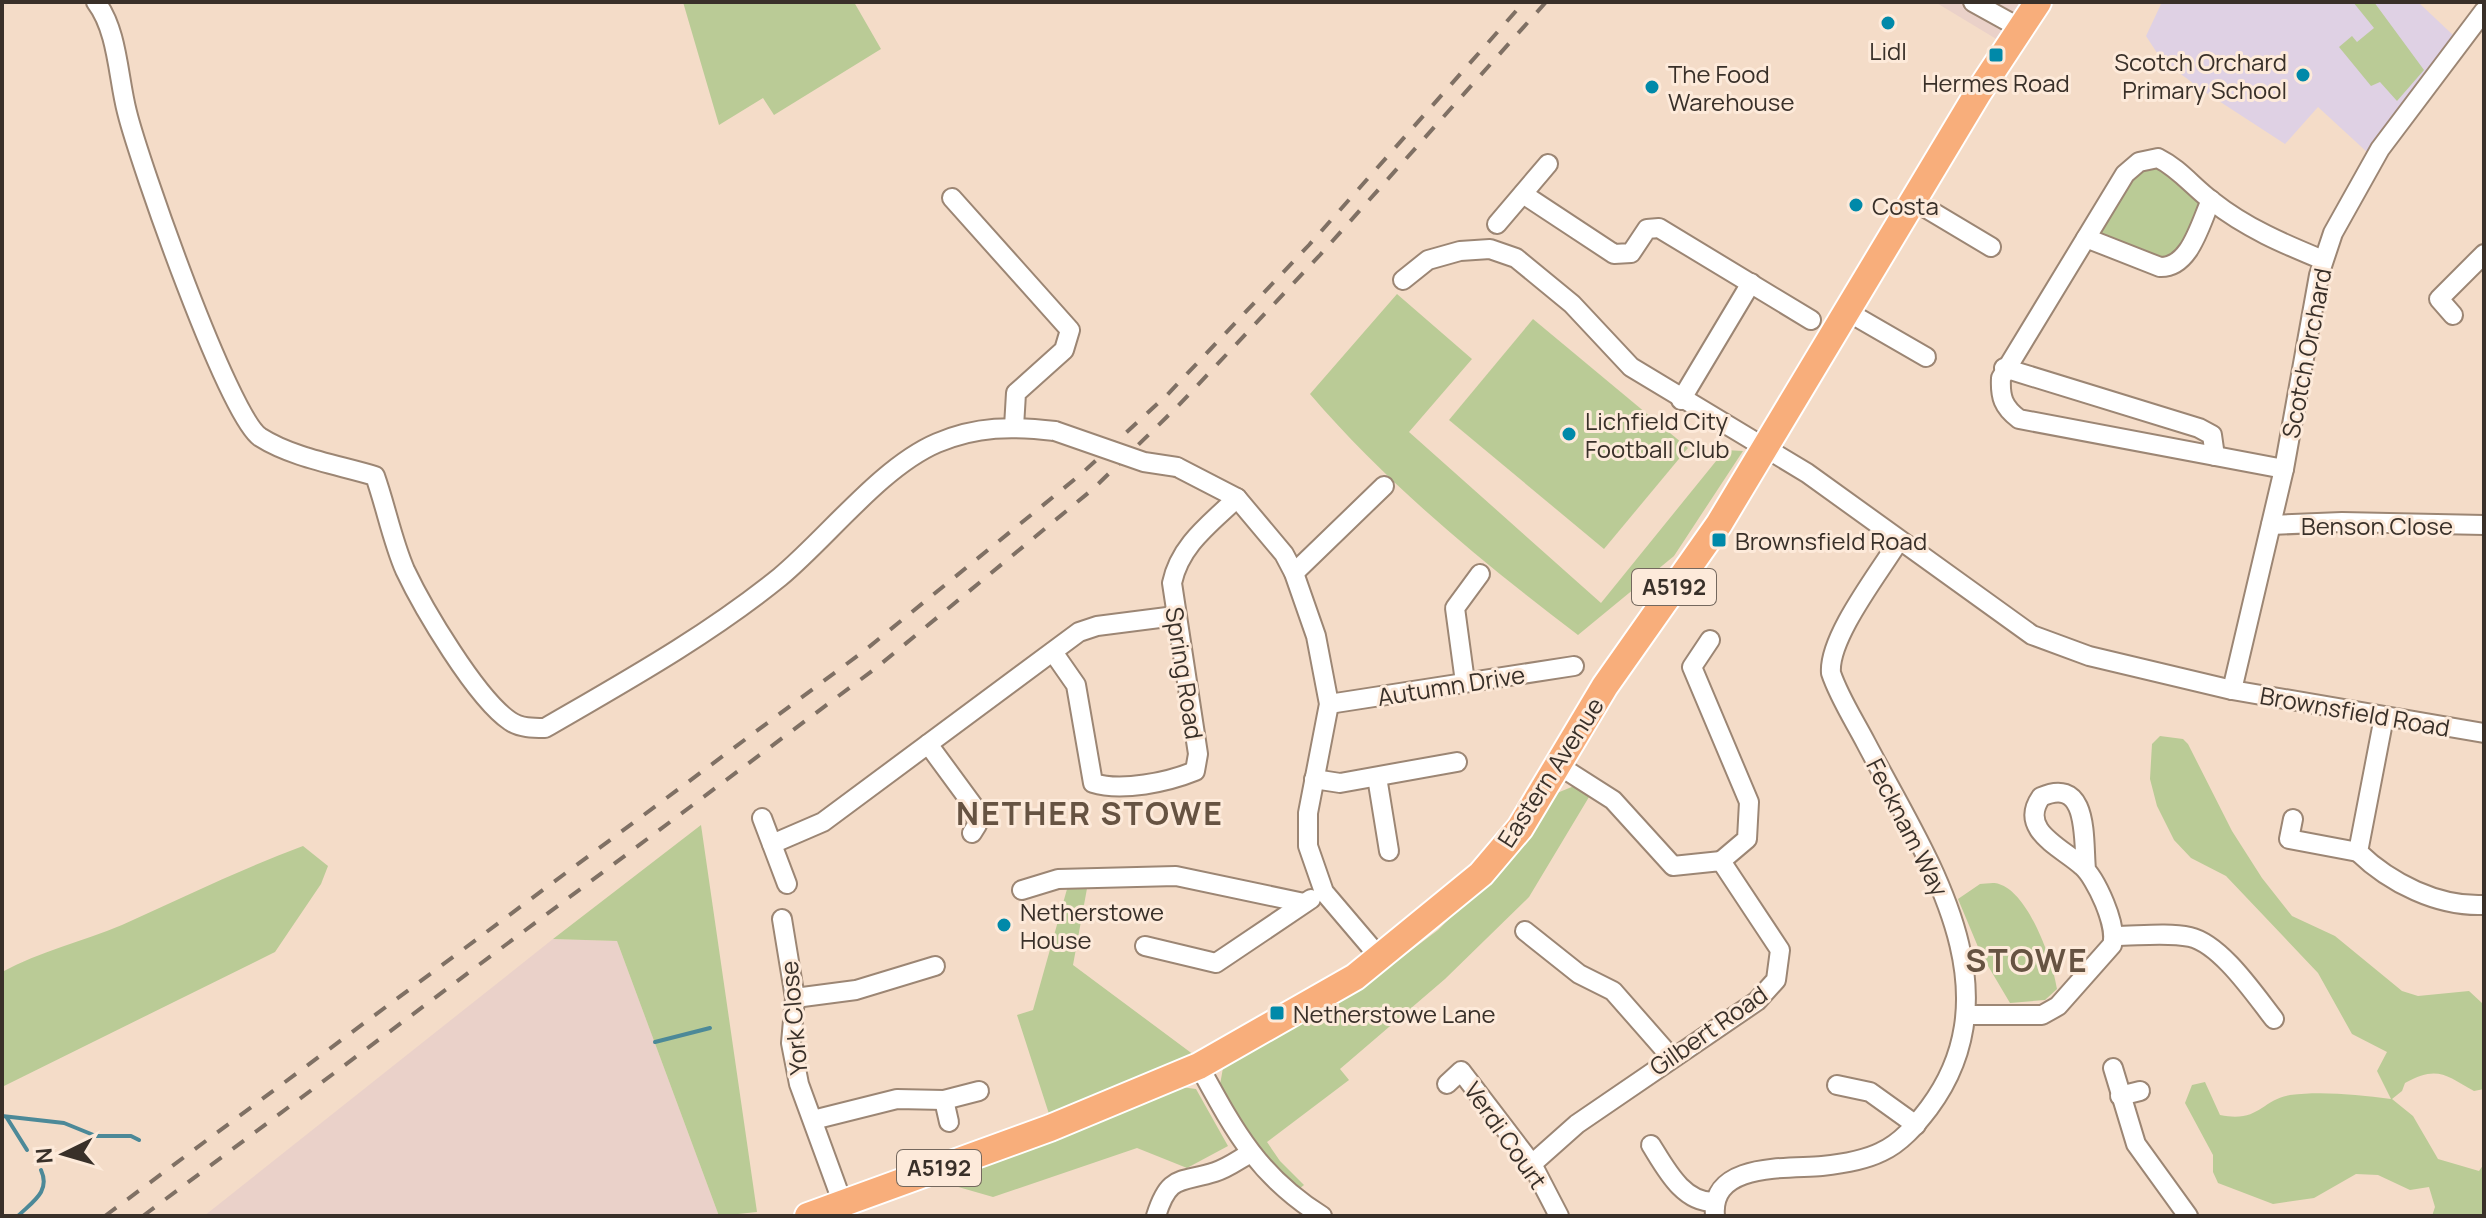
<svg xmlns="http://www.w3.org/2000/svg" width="2486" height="1218" viewBox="0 0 2486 1218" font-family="Manrope,sans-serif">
	<rect width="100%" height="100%" fill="#f4dcc8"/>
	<!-- industrial -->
	<g fill="#ead1c9">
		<polygon points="1935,2 2022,2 1998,40"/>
		<polygon points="553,939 617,941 719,1216 204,1216"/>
	</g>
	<!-- education -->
	<polygon fill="#dfd1e4" points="2162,2 2418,2 2453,35 2368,153 2318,107 2285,144 2202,90 2161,59 2146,36"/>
	<!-- green -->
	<g fill="#bacb96">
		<polygon points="683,2 854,2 881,49 774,115 763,98 719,125"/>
		<polygon points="2353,2 2374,2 2424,70 2397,101 2380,82 2371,86 2339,47 2352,36 2357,42 2374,28"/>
		<polygon points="2154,164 2205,202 2181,255 2162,262 2105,240 2100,228 2128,176"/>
		<path d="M1397,294L1472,359L1409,432L1601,603L1725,450L1743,451L1674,556L1578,635C1482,562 1389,486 1310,394Z"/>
		<polygon points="1533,319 1688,448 1604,549 1449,420"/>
		<path d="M2160,736L2183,739L2188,744L2232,831L2262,878L2292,916L2335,936L2402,991L2418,996L2469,991L2482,1003L2484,1089L2474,1091C2446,1075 2437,1065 2405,1083L2402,1091L2392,1099L2413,1116L2438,1159L2479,1171L2484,1164V1216H2432L2435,1207L2429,1187L2410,1190L2378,1175L2356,1174L2314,1198L2273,1204L2218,1183L2213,1172V1155L2185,1103L2192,1085L2205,1082L2220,1115C2259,1123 2261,1100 2290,1095C2324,1091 2357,1095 2391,1099L2377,1071L2387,1052L2352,1034L2318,973L2226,876L2191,858L2174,840L2157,806L2150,779L2152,744Z"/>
		<polygon points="1579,784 1592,792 1529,897 1445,979 1340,1069 1349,1080 1267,1142 1280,1161 1304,1185 1299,1189 1270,1166 1219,1090 1223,1068 1368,983 1438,930 1523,845 1557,793"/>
		<polygon points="701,825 757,1212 719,1216 617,941 553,939"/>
		<path d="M303,846L328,866L321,884L275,952L2,1087V972C40,951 82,942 122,925C182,898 241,869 303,846Z"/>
		<polygon points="1069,882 1088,883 1073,965 1194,1055 1050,1117 1017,1015 1033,1010"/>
		<path d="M1980,884C1985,884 1994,882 1999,884C2029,893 2053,962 2057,989L2045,1000L2010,1003L1981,954L1958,899Z"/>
		<polygon points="1181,1087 1196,1089 1228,1146 1187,1168 1137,1148 993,1197 941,1182"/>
	</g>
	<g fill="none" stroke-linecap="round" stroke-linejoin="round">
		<!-- stream -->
		<g stroke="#4c8998" stroke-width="4">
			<polyline points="655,1042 710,1028"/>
			<polyline points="2,1116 64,1123 96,1136 131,1136 139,1140"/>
			<polyline points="7,1118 27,1150"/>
			<path d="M18,1216C32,1202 51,1192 41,1170"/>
		</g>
		<!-- minor casing -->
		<g stroke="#9c8674" stroke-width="22">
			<g id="minor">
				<path d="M96,2C118,31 118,78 127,112C139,161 228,415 260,437C293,458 339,465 375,476C386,507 392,540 405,570C423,608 476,698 510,721C520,728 533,728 545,728C626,681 707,636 780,577C828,537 881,467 937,443C977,426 1012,426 1055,431"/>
				<polyline points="1973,2 2020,28"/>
				<polyline points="1523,194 1614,254 1631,253 1647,229 1659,228 1811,320"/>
				<polyline points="952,198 1070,330 1064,350 1016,393 1014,427"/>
				<polyline points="1914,201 1991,247"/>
				<polyline points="1497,224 1548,164"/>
				<path d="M2086,238L2160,267C2190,268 2200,224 2211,200"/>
				<polyline points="1403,280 1428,260 1460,251 1490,249 1516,258 1572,304 1631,367 1807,473 2032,635 2089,656 2232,690 2484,733"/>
				<polyline points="1848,312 1926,357"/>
				<polyline points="2453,315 2439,299 2484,254"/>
				<polyline points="2004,368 2199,428 2212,435 2215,456"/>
				<polyline points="1681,400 1751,283"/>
				<polyline points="1177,467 1237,498 1284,554 1294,573 1316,636 1329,704 1308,813 1308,846 1324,892 1381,959"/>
				<path d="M2284,469L2019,419C2003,407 2000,397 2001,378L2125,174L2139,162L2158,158C2180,169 2193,187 2212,201C2246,228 2284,244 2323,260"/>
				<polyline points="2271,525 2342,522 2484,525"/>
				<polyline points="1294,573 1384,486"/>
				<polyline points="1710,640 1692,667 1749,802 1747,839 1721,861"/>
				<path d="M1053,652L1076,685L1093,783C1122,792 1168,782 1195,771L1198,754L1172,583C1180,545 1210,524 1237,498"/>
				<polyline points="1465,682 1455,608 1480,574"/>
				<polyline points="2232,690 2284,469 2319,275 2333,233 2380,149 2484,11"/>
				<polyline points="1329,704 1574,666"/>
				<path d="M2384,717L2358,852C2390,883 2438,907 2484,905"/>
				<polyline points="928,744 975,808 977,825 972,833"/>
				<polyline points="1377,777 1389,851"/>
				<polyline points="1314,779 1340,783 1457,762"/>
				<polyline points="762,818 787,884"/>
				<polyline points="2293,819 2289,839 2358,852"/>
				<polyline points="772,844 823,822 1079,632 1097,626 1175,616"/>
				<polyline points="1022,890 1058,879 1176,876 1304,903"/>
				<polyline points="782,919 795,998 791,1043 799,1084 843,1204"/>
				<polyline points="1525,931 1579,974 1613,991 1671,1057"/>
				<path d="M2115,936C2138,936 2167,932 2190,937C2221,944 2255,995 2274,1019"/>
				<polyline points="1145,946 1216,963 1311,899"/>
				<polyline points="795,998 856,990 935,966"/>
				<path d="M1967,1015H2042L2058,1006L2112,945C2118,926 2096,878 2082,866C2061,847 2018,830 2041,797C2090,775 2083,842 2086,869"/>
				<path d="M1199,1066C1234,1130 1258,1176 1322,1216"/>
				<polyline points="2113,1068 2136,1144 2188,1216"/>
				<polyline points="1447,1084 1461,1071 1532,1164 1559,1216"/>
				<polyline points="1837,1085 1870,1092 1916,1125"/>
				<polyline points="2120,1096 2140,1091"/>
				<polyline points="944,1100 949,1122"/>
				<polyline points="813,1120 897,1099 944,1100 979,1091"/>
				<path d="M1651,1145C1666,1169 1683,1203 1715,1202"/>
				<polyline points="1532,1164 1577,1124 1757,1001 1776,980 1780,950 1721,861 1673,866 1613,800 1558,765"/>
				<path d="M1156,1216C1169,1174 1180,1183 1215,1172C1228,1168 1238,1160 1249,1154"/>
				<path d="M1715,1216C1710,1162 1787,1169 1822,1166C1841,1164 1863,1161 1881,1152C1901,1143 1916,1125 1929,1108C2019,987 1924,854 1866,743C1854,720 1839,697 1831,673C1828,638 1879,573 1898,542"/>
			</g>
		</g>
		<!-- highway casing -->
		<g stroke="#fff" stroke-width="30">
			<polyline id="highway" points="808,1216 1050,1128 1199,1066 1355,977 1481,874 1520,828 1605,686 1719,524 1978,93 2038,2"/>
		</g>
		<!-- minor -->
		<use href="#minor" stroke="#fff" stroke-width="18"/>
		<!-- highway -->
		<use href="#highway" stroke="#f8ae7b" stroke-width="26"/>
		<!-- rail -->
		<g stroke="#7f7064" stroke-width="4" stroke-dasharray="14 14" stroke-linecap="butt">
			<polyline points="105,1216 864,651 1080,475 1167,395 1309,245 1524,2"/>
			<polyline points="143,1216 876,668 1093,489 1178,406 1320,255 1546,2"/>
		</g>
		<!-- minor-bridge casing -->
		<g stroke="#9c8674" stroke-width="22" stroke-linecap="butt">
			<polyline id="minor-bridge" points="1055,431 1144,462 1177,467"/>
		</g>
		<!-- minor-bridge -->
		<use href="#minor-bridge" stroke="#fff" stroke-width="18"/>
	</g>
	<!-- markers -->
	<g fill="#0089a9" stroke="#fdeada" stroke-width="3">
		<circle cx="1888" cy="23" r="8"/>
		<rect x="1988" y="47" width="16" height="16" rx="4"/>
		<circle cx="2303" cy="75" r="8"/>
		<circle cx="1652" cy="87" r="8"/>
		<circle cx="1856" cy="205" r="8"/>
		<circle cx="1569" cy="434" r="8"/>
		<rect x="1711" y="532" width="16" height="16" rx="4"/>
		<circle cx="1004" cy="925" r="8"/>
		<rect x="1269" y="1005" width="16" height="16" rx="4"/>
	</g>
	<g text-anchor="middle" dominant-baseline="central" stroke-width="6" stroke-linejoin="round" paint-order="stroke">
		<!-- shield labels -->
		<g fill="#fdeada" stroke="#74685e" stroke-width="2">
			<rect x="1632" y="569" width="84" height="36" rx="6"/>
			<rect x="897" y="1150" width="84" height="36" rx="6"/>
		</g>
		<g font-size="22" font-weight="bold" fill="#393029">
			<text x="1674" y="587">A5192</text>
			<text x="939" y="1168">A5192</text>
		</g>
		<!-- poi labels -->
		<g font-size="24" fill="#393029" stroke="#fdeada" text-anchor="start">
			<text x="1888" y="50" text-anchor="middle">Lidl</text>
			<text x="2287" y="61" text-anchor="end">Scotch Orchard<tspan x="2287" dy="28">Primary School</tspan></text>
			<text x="1668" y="73">The Food<tspan x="1668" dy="28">Warehouse</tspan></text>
			<text x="1996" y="82" text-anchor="middle">Hermes Road</text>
			<text x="1872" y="205">Costa</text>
			<text x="1585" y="420">Lichfield City<tspan x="1585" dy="28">Football Club</tspan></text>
			<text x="1735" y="540">Brownsfield Road</text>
			<text x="1020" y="911">Netherstowe<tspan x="1020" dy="28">House</tspan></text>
			<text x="1293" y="1013">Netherstowe Lane</text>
		</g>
		<!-- street labels -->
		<g font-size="24" fill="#393029" stroke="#fdeada">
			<text transform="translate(2306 353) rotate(-79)">Scotch Orchard</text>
			<text x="2377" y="525">Benson Close</text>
			<text transform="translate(1185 673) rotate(81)">Spring Road</text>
			<text transform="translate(1451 685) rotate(-9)">Autumn Drive</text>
			<text transform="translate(2355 711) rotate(10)">Brownsfield Road</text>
			<text transform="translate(1550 772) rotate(-57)">Eastern Avenue</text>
			<text transform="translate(1908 827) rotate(63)">Fecknam Way</text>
			<text transform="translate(793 1018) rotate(-95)">York Close</text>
			<text transform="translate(1708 1030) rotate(-35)">Gilbert Road</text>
			<text transform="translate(1506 1135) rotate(55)">Verdi Court</text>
		</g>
		<!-- district labels -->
		<g font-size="32" font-weight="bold" letter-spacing="2" fill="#665342" stroke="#fdeada">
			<text x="1090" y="813">NETHER STOWE</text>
			<text x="2027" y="960">STOWE</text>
		</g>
	</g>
	<!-- border -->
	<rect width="2486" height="1218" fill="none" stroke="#393029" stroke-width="8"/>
	<!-- north arrow -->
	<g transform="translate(64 1154) rotate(265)" stroke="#fdeada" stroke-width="6" paint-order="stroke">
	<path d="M0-6L14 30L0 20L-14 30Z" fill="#393029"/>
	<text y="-12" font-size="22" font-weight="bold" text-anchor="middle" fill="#393029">N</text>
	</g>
</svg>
